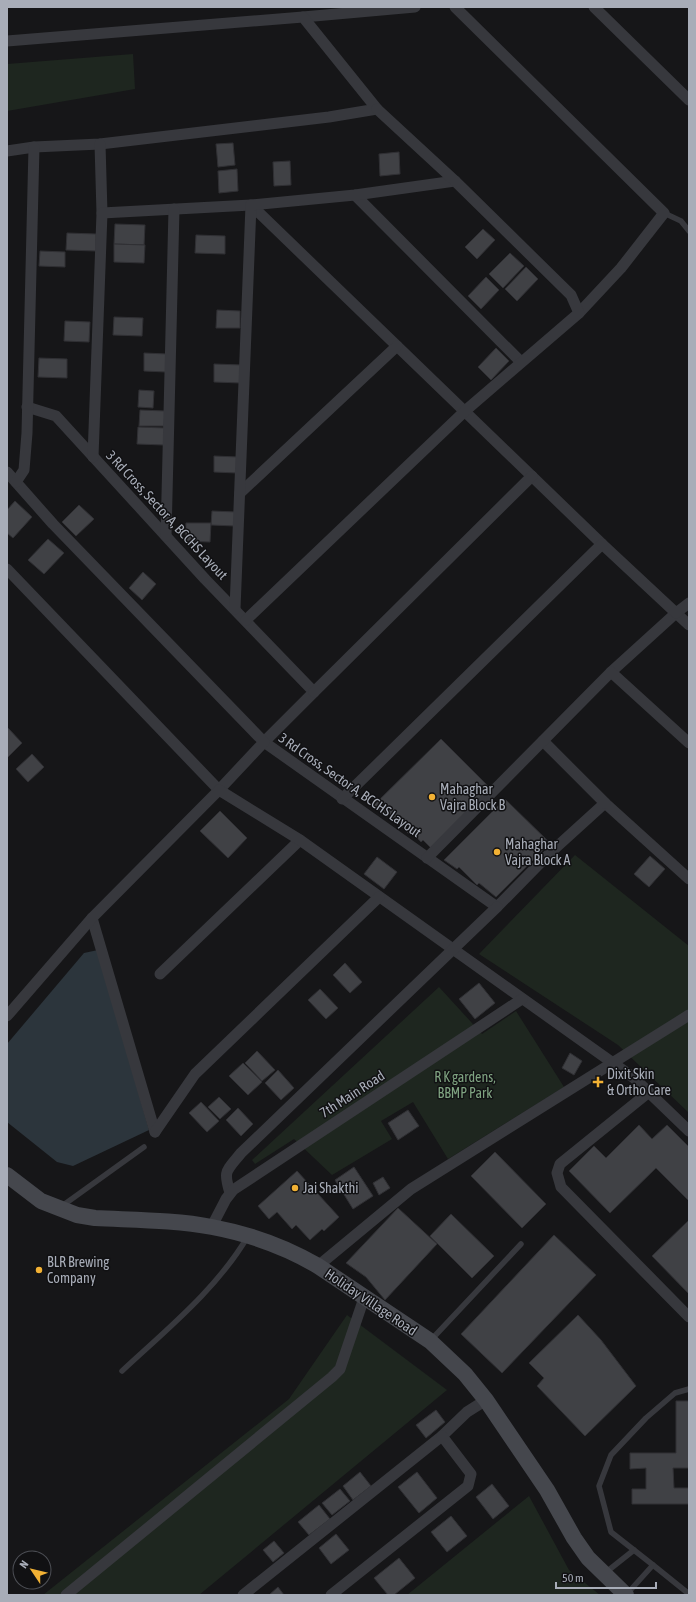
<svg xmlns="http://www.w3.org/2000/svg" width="696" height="1602" viewBox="0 0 696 1602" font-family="'Asap Condensed',sans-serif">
	<rect width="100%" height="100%" fill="#161618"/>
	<!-- green -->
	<g fill="#1e261f">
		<polygon points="133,54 135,89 7,111 7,64"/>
		<polygon points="575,855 689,946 689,1113 618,1045 479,954"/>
		<polygon points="439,987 482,1034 516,1011 564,1087 448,1159 413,1102 381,1121 392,1139 332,1175 294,1139 255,1164 252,1160"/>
		<polygon points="347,1315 447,1390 199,1595 43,1595 289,1399"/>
		<polygon points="529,1496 569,1570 600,1595 407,1595"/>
	</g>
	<!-- water -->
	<polygon fill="#2c353c" points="98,950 149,1130 73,1166 57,1162 7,1122 7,1044 84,953"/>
	<!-- building -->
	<g fill="#404145" stroke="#303034">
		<polygon points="233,143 235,165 218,167 216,144"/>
		<polygon points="399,152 400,174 380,176 379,154"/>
		<polygon points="290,161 291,185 274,186 273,162"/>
		<polygon points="237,169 238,191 219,193 218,171"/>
		<polygon points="115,224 145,225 144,245 114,244"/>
		<polygon points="483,229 495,240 477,259 465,247"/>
		<polygon points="67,233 96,234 96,251 66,250"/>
		<polygon points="196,235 225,236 225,254 195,253"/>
		<polygon points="114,244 145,245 144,263 114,262"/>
		<polygon points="40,251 65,252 65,267 39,266"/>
		<polygon points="510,253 524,266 503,288 489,274"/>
		<polygon points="526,267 538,279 517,301 505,289"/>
		<polygon points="486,277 499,290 481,309 468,296"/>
		<polygon points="217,310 240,311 240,328 216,328"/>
		<polygon points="114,317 143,318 142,336 113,335"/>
		<polygon points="65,321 90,322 89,342 64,341"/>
		<polygon points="496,348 509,361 491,380 478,367"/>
		<polygon points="144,353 167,354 166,372 144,371"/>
		<polygon points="39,358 67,359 67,378 38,377"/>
		<polygon points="214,364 242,365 241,383 214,382"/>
		<polygon points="139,390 154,391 153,408 138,407"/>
		<polygon points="140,410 165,411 164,426 139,426"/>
		<polygon points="138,427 165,428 164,445 137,444"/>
		<polygon points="214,456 238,457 237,473 214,472"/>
		<polygon points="15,501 32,517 13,538 7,533 7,510"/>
		<polygon points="79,505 94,519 76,536 62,522"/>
		<polygon points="212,511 236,512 235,526 211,525"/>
		<polygon points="186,523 211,523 210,542 185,541"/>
		<polygon points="48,539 64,553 44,574 28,560"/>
		<polygon points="143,572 156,584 142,600 129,588"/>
		<polygon points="8,728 22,743 7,758 7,729"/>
		<polygon points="441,739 490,788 431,848 423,840 421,842 412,832 409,834 389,814 387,817 373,806"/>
		<polygon points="32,754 44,767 28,782 16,769"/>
		<polygon points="505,799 550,843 496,897 479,883 477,885 459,867 457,869 444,860"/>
		<polygon points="220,811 247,838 228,858 200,831"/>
		<polygon points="650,856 665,869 649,887 634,874"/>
		<polygon points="377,857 397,872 384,889 364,874"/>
		<polygon points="345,963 362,982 350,993 333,975"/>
		<polygon points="479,983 495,1003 475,1019 459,999"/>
		<polygon points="320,989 338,1008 326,1019 308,1000"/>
		<polygon points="257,1051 275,1070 262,1081 245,1063"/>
		<polygon points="570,1053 582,1061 574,1075 562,1068"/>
		<polygon points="243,1063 262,1082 248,1095 229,1076"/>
		<polygon points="278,1070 294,1088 281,1100 265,1083"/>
		<polygon points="219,1097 231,1109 220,1119 208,1107"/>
		<polygon points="201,1102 219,1121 207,1132 189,1113"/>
		<polygon points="238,1108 253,1124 241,1136 226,1120"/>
		<polygon points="408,1110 419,1126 398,1140 388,1123"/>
		<polygon points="639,1125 652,1139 667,1125 689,1147 689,1201 656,1168 610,1213 569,1171 594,1146 606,1158"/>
		<polygon points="495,1152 546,1204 522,1228 471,1176"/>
		<polygon points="354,1167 373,1196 353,1209 335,1180"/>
		<polygon points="297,1171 339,1217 324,1231 322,1229 310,1240 296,1225 292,1229 277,1212 269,1219 258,1206"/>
		<polygon points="383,1177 390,1188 379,1195 373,1183"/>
		<polygon points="398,1208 437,1244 385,1300 366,1277 346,1263"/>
		<polygon points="451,1214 494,1256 472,1278 430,1236"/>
		<polygon points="689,1220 689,1294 652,1256"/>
		<polygon points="554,1235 596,1275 502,1373 461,1334"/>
		<polygon points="578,1315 601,1340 636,1386 585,1436 537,1386 544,1378 529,1363"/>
		<polygon points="676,1401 689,1401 689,1468 673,1468 674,1488 689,1488 689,1504 632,1504 632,1489 646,1489 646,1468 630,1469 630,1453 676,1453"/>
		<polygon points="436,1410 445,1422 426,1438 416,1425"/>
		<polygon points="360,1472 371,1486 353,1500 343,1486"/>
		<polygon points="417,1472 437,1498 419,1513 398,1487"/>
		<polygon points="492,1484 509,1506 493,1519 476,1497"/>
		<polygon points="340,1489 350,1501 332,1515 322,1503"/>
		<polygon points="319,1505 330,1519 309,1535 298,1522"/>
		<polygon points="451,1516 467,1536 447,1552 431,1532"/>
		<polygon points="336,1534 349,1550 331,1564 319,1548"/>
		<polygon points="274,1541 284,1553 273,1562 263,1550"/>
		<polygon points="399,1558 415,1578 394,1595 388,1595 374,1578"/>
		<polygon points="278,1587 284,1595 269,1595"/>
	</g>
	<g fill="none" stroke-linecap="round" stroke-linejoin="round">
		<!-- lane -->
		<g stroke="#37383d" stroke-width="5.5">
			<polyline points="664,213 681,221 689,231"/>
			<polyline points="62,1206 144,1147"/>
			<polyline points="431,1340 521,1244"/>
			<path d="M122,1371C166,1330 217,1289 248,1236"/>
			<polyline points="653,1565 689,1594"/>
			<polyline points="605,1573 634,1550"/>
			<polyline points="626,1595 653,1565 611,1532 599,1486 611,1455 646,1418 675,1393 689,1389"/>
		</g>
		<!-- street -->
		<g stroke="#37383d" stroke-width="11">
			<polyline points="455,7 664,213 621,268 579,313"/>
			<polyline points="594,7 689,100"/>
			<polyline points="303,17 415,7"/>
			<polyline points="7,41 303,17 377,109 329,117 100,144 34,147 7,151"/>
			<polyline points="100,144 102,213"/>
			<polyline points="355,195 521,362"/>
			<polyline points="27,407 56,416 205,579 314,692 264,742 497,907 551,852 605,803 689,879"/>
			<polyline points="93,457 102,213 251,205 602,544"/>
			<polyline points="7,472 53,524 264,742 219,790 7,569"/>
			<polyline points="16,482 24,470 27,433 34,147"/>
			<polyline points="240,493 397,346"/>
			<polyline points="166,536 174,209"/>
			<polyline points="235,609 251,205 355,195 455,181"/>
			<polyline points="246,620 465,411 579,313 571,295 455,181 377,109"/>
			<polyline points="611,672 676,613 689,625"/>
			<polyline points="314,692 532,476"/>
			<polyline points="543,741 605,803"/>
			<polyline points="342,799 602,544 676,613 689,603"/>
			<polyline points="427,858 611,672 689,743"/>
			<polyline points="92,918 155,1132"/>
			<polyline points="160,974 300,840"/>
			<polyline points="7,1016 92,918 219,790 300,840 634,1078 689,1131"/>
			<polyline points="649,1092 560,1164 557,1173 561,1187 689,1317"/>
			<polyline points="155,1132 195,1074 379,897"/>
			<path d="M230,1193C223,1170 226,1172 241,1153L497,907"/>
			<polyline points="212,1226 226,1199 233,1190 522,999"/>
			<polyline points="318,1266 411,1189 689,1015"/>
			<polyline points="66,1595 332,1377 340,1369 343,1360 364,1298"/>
			<polyline points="243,1595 442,1436 467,1412 486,1400"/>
			<polyline points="331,1595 468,1486 471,1474 442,1436"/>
		</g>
		<!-- secondary -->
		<path stroke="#45474d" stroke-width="16" d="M7,1175L41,1201L77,1215L95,1218C133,1220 176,1220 212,1227C249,1234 286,1247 318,1266L430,1341L465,1374L486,1400L547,1490L574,1538L588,1558L626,1595"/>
	</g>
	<!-- markers -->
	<g fill="#f2b134" stroke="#111113" stroke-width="1.5">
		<circle cx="432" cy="797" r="4"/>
		<circle cx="497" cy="852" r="4"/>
		<path d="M596 1076h4v4h4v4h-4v4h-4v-4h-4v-4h4z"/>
		<circle cx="295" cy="1188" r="4"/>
		<circle cx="39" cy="1270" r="4"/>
	</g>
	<g text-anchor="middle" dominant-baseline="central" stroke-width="3" stroke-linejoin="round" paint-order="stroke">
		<!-- street labels -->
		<g font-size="14" fill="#a8adb8" stroke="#111113">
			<text transform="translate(167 515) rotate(47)">3 Rd Cross, Sector A, BCCHS Layout</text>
			<text transform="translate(350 785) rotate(35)">3 Rd Cross, Sector A, BCCHS Layout</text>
			<text transform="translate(352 1094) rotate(-33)">7th Main Road</text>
			<text transform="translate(371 1302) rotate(34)">Holiday Village Road</text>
		</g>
		<!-- poi labels -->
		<g font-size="14" fill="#a8adb8" stroke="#111113" text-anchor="start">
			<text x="440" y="789">Mahaghar<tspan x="440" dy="16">Vajra Block B</tspan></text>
			<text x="505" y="844">Mahaghar<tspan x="505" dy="16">Vajra Block A</tspan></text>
			<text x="607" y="1074">Dixit Skin<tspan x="607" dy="16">&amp; Ortho Care</tspan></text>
			<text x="303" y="1188">Jai Shakthi</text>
			<text x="47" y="1262">BLR Brewing<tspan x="47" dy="16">Company</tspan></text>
		</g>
		<!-- park labels -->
		<g font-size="14" fill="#7fa381" stroke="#111113">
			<text x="465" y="1077">R K gardens,<tspan x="465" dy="16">BBMP Park</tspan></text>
		</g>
	</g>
	<!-- border -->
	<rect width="696" height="1602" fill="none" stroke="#a8adb8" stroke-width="16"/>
	<!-- north arrow -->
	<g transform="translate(32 1570) rotate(305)"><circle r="19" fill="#111113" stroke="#4d4f55"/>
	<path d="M0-3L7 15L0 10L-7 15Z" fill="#f2b134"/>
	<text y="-6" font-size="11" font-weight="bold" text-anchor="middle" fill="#a8adb8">N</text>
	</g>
	<!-- scale -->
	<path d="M556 1582v6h100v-6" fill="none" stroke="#a8adb8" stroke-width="2"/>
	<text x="562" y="1582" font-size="12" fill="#a8adb8" stroke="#111113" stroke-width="3" paint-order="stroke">50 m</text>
</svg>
